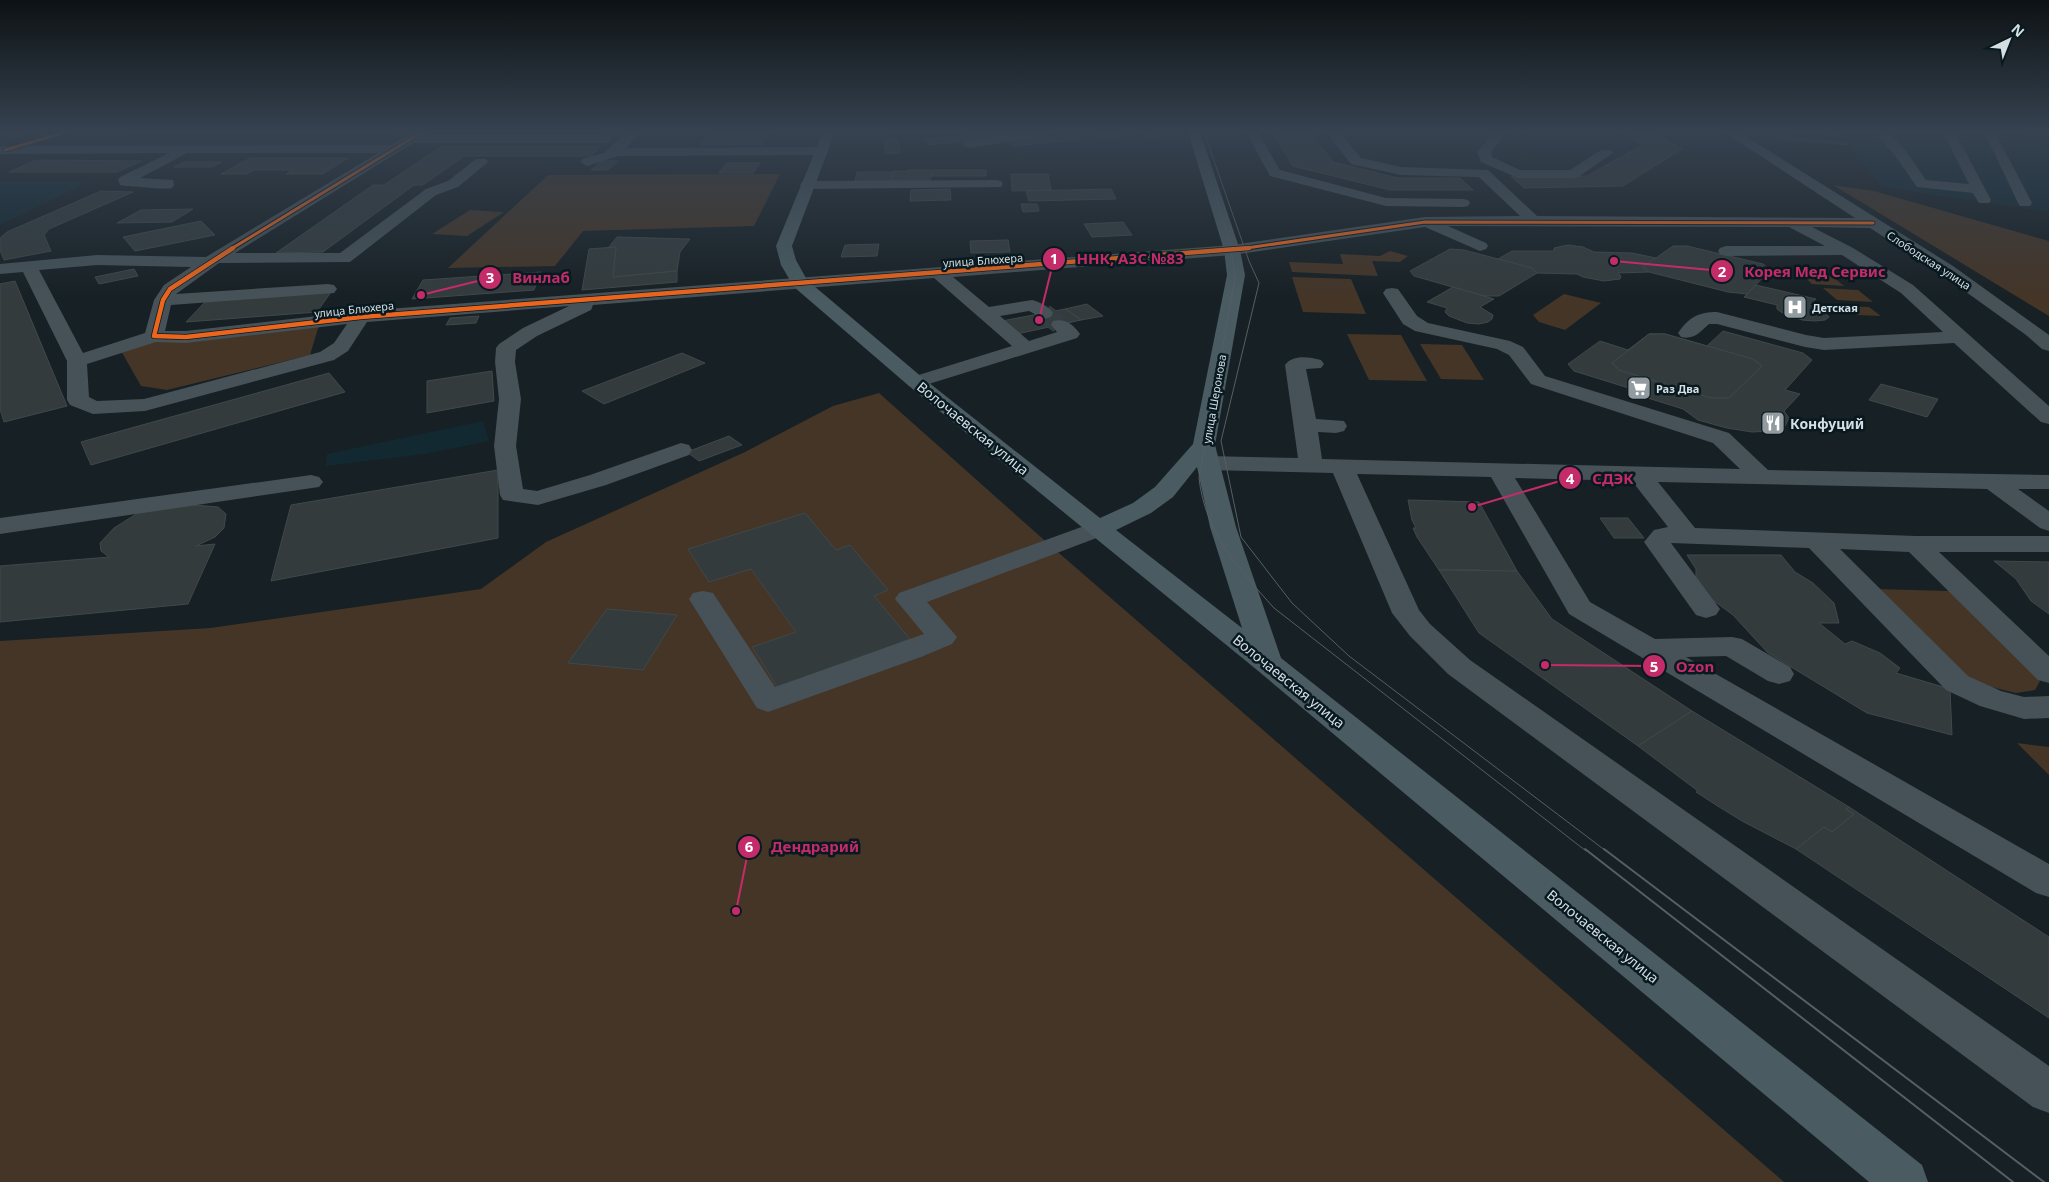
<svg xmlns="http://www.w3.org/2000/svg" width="2049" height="1182" viewBox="0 0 2049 1182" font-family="'Noto Sans',sans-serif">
	<rect width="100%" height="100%" fill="#172024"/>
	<!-- built -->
	<g fill="#122931">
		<polygon points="137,132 390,132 373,143 113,143"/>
		<polygon points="1842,132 2022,132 2049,152 2049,212 1881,187"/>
		<polygon points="0,181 91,181 0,225"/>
		<polygon points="483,421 489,441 425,454 326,466 327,454"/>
	</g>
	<!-- green -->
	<g fill="#443527">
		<polygon points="780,174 754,226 583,231 555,266 448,268 548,175"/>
		<polygon points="1833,185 1874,191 2049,241 2049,316"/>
		<polygon points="470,210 504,212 467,236 432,234"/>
		<polygon points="1390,251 1408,256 1400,262 1372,261 1378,276 1292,272 1289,262 1343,264 1340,254 1380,256"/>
		<polygon points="1801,274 1832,276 1844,286 1812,284"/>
		<polygon points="1292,277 1351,279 1366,314 1303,312"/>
		<polygon points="1823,288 1858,290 1873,302 1837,300"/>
		<polygon points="1564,294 1601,303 1565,330 1539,322 1533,315"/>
		<polygon points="1846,306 1869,307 1881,316 1857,315"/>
		<polygon points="319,325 310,355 167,390 141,386 120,349 167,337"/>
		<polygon points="1347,334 1401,335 1427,381 1369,380"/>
		<polygon points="1420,344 1462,345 1484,380 1441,379"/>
		<polygon points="879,393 1052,547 1784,1182 0,1182 0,641 210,628 481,589 546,542 745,452 833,406"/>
		<polygon points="1876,589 1949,591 2040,681 2035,690 2016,693 1991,687 1965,675"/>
		<polygon points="2017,743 2049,747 2049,775"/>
	</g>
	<!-- building -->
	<g fill="#333b3d" stroke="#40484b">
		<polygon points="0,132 37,132 16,138 0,135"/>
		<polygon points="769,132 762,145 700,145 709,133"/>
		<polygon points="895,132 973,132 963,134 895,134"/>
		<polygon points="991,132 1033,132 930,145 924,140"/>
		<polygon points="1093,132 1123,132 1124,138 1094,138"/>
		<polygon points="1143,132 1158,132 1158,138 1144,138"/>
		<polygon points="1272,132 1310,132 1333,162 1398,178 1460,178 1473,190 1390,190 1293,166"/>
		<polygon points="1622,132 1655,132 1682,149 1623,186 1524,188 1511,176 1587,176 1642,145"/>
		<polygon points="1795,132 1837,133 1840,136"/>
		<polygon points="1077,134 1084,139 1014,146 1008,141"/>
		<polygon points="1774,136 1845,142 1848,145 1776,139"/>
		<polygon points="884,139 898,139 900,153 885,154"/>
		<polygon points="442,146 601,146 591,156 464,156 423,185 414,185 323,252 276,253 373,185 384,185"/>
		<polygon points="250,158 348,158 323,174 286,174 292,170 254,170 247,174 221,174"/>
		<polygon points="36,160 142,161 117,172 9,172"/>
		<polygon points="601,161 618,161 608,170 591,170"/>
		<polygon points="185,162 222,162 211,167 174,167"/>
		<polygon points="726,163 760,163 753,173 719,173"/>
		<polygon points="908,170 933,170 930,181 905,181"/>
		<polygon points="933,170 986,170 986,176 932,176"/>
		<polygon points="894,171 908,171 905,181 891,181"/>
		<polygon points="857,172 893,172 891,181 855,181"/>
		<polygon points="1011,174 1048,174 1051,190 1012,191"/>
		<polygon points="950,189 951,200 910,201 911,190"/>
		<polygon points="1111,189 1116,199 1029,201 1026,191"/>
		<polygon points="101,191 133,192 49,229 44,235 51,251 4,260 0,250 0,238 7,232"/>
		<polygon points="1021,204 1037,204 1039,211 1023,212"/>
		<polygon points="193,209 172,222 117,223 141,210"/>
		<polygon points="201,221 215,235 135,251 123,237"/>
		<polygon points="1123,222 1132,235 1092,237 1084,224"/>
		<polygon points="617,237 690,239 680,252 677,271 613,277 616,247 608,248"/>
		<polygon points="1008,240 1010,252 971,253 970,241"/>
		<polygon points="879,244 877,256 841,257 845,245"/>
		<polygon points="1568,245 1583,247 1594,252 1632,253 1656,258 1643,267 1649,272 1618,273 1621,276 1620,279 1604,281 1583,277 1577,274 1537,273 1532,268 1498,259 1512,251 1554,251 1554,248"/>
		<polygon points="1673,246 1687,246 1763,264 1770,270 1747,294 1728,292 1649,272 1643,267"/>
		<polygon points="616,247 613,277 677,271 677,282 582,290 589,249"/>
		<polygon points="1450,249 1464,250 1532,268 1537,273 1499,296 1484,296 1414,276 1410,271"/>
		<polygon points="134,269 138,276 99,284 95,277"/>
		<polygon points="541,272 534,290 412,299 423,280"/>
		<polygon points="15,281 67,406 4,422 0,409 0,284"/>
		<polygon points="1756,285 1816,299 1809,305 1821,309 1829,317 1825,320 1815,321 1802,320 1781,312 1777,309 1777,305 1744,297"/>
		<polygon points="1453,287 1494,299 1480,307 1493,315 1492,319 1488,322 1479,324 1467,323 1449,316 1445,312 1447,308 1427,302"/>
		<polygon points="331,292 317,312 186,322 206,301"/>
		<polygon points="1087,304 1103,316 1081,320 1065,309"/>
		<polygon points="1065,309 1081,320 1017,334 1002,321"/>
		<polygon points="479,316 476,323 446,325 450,318"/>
		<polygon points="1723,331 1803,353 1812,360 1785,390 1800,394 1784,411 1789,418 1785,426 1771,431 1752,432 1727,428 1698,420 1683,409 1632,393 1635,390 1574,371 1568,364 1600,341 1628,350 1649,334 1665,334 1707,346"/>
		<polygon points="1649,334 1665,334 1753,359 1762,366 1729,398 1711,398 1619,370 1612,363"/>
		<polygon points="682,353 705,363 604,404 582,391"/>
		<polygon points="492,371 494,401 427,413 427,381"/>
		<polygon points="329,373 345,392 91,465 81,442"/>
		<polygon points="1881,384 1938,399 1927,417 1869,400"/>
		<polygon points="729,436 742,445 699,461 687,452"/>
		<polygon points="498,470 498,538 271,581 291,505"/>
		<polygon points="1408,500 1479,502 1517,571 1512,571 1514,574 1482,574 1480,570 1439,570 1417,537 1413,528 1416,528 1412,520"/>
		<polygon points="194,505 218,507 226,514 224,528 215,537 196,546 215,544 188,604 0,622 0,566 109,557 101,551 100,543 114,528 138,513"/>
		<polygon points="805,513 836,550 850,545 888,590 874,596 910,639 778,688 752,647 796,632 751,569 709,582 688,549"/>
		<polygon points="1600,518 1628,518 1644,538 1614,538"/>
		<polygon points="1687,555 1781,555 1795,572 1813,583 1834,603 1839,623 1819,623 1845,644 1852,641 1880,653 1900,668 1896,673 1950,689 1952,735 1867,713 1768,653 1733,615 1710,598 1696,578 1696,569"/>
		<polygon points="1994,561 2049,562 2049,614 2031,601 2016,579"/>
		<polygon points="1439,570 1517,571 1552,619 1692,711 1638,746 1479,633"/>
		<polygon points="607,609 677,615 643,670 568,663"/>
		<polygon points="1692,711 1849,807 1846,809 1854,814 1832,832 1824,827 1796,849 1742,821 1716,805 1696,792 1698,791 1638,746"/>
		<polygon points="1849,807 2049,937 2049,1018 1796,849 1824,827 1832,832 1854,814 1846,809"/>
	</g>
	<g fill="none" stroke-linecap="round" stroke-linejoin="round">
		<!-- minor-tunnel -->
		<polyline stroke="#343d41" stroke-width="19" stroke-dasharray="19 9" stroke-linecap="butt" points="1044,313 1060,325"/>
		<!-- minor -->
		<g fill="#465257" fill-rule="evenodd">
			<path d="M413,132H428L426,135H606L612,139L606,143H413L235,253H340L426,189L448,181L476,159H486L488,162L458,187L436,195L350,262L219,263L176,294L328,284L334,285L337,289L334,293L171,305L165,331H186L361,311L1232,245L1425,217L1520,216L1479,177L1401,175L1351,164L1326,132H1339L1361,158L1401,167L1488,170L1537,216L1855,218L1724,132H1739L1953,266L2049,335V351L2042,349L2026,335L1941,274L1870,228L1812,227L1853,248L1913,285L2049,406V424L2041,422L1954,343L1824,350L1805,347L1717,324H1709C1700,332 1694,340 1681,337L1678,333C1689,317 1699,312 1717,312L1806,335L1824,338L1943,332L1901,293L1842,255L1726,256L1720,254L1718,251L1720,248L1726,246H1825L1789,227L1448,226L1486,243L1488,246L1486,249L1480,251L1425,227L1232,255L953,277L989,307L1032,300C1040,302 1048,306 1053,313L1051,317L1044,319L1029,311L1000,316L1029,341L1057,332L1051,325L1053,321C1065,318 1073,324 1080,334L1077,338L916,388L909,386L906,382L909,378L1012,346L934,278L593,305L591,310L537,336L516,350L515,362L521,399L516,446L523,489L537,491L590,475L681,443L689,445L692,450L689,455L606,485L538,505L503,500L500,495L494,446L499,399L495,362L496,348L499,344L523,328L569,306L367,322L348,351L334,360L145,411L93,414L70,405L67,400V361L23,272L0,274V264L97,255L206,257L378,153H187L140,178L173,180L174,185L172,188C165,190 136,186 125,186L120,185L118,180L120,177L169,153L0,154V146L391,145ZM97,265L191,267L164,285L154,300L145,333L83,353L39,270ZM347,324L334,343L320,352L144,399L97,401L89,397L87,364L156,342L186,343Z"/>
			<polygon points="627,132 640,132 626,148 820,147 827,151 820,155 618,156 587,166 580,162 582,159 604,153"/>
			<polygon points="1019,132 1052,132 1046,136 968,148 962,144 968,140"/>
			<polygon points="1246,132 1258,132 1280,170 1386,198 1463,199 1468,200 1470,203 1468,206 1463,207 1386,206 1270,176"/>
			<polygon points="1494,132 1510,132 1503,137 1491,152 1492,157 1520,170 1570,170 1601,150 1611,150 1613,153 1578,177 1573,178 1518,178 1481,162 1477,152"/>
			<polygon points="1875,132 1888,132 1906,151 1926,180 1969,184 1943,132 1955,132 1991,200 1989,203 1979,203 1973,193 1917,187 1896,157"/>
			<polygon points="1982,132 1995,132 2032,203 2030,206 2020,206 2018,203 1989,142"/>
			<polygon points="996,180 1001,181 1003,184 1001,187 807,189 802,188 800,185 802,182 807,181"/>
			<path d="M1392,288L1398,289L1417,316L1428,323L1510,341L1523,347L1545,376L1729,433L1768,470L2049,475V489H2018L2049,511V531L2040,528L1987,489L1658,482L1695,528L1916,536H2049V552H1939L2049,656V683L2038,680L1909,552L1840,549L1968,676L2001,691L2024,697L2049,696V718L2024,719L1980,706L1946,690L1809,548L1671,543L1720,609L1716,615L1706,618L1696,615L1644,542L1654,530L1668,527L1632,481L1515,478L1590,602L1655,639L1732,637L1742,639L1790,667L1794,674L1790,681L1779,684L1768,681L1726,656L1686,657L2049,864V897L2036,893L1569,614L1491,477L1357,474L1419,610L1430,624L1470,660L2049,1066V1113L2033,1107L1448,674L1410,636L1392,613L1333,473L1208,470L1200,468L1196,463L1200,458L1208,456L1298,458L1285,365C1293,354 1309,357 1321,360L1324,364L1321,368L1306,369L1316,419L1344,421L1347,426L1344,431L1336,433L1318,432L1322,459L1740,469L1713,443L1531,384L1509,355L1497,349L1415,331L1403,324L1383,293L1386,289Z"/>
			<polygon points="311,475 319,477 323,482 319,487 0,534 0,518"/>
			<polygon points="1098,521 1107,524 1111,529 1107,534 927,602 957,637 952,644 921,657 768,712 757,708 689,599 693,593 703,591 713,593 775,687 924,634 895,599 899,593"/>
		</g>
		<!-- major -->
		<path fill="#4a5b61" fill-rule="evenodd" d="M823,132H835L792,246L796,260L807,280L923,378L1100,518L1133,503L1155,487L1193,444L1227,275L1224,250L1188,132H1200L1240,250L1245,275L1215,445L1236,527L1281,658L1922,1165L1928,1182H1869L1257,670L909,386L794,287L781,265L776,246ZM1197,467L1210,527L1242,628L1116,530L1151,513L1173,497Z"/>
		<!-- tram-far1 -->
		<g stroke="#565f63" stroke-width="1">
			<polyline points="1204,132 1249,261 1259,283 1221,441 1241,537 1292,603 1349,656 1606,851"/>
			<path d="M1203,152L1231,247L1235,278L1199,478C1205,533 1239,569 1274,608L1586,851"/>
		</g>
		<!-- tram -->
		<g stroke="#565f63" stroke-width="2">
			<polyline points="1585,849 2013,1182"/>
			<polyline points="1604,849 2044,1182"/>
		</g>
		<!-- cycleway-far1 casing -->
		<g stroke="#091920" stroke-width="5">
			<g id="cycleway-far1">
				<polyline points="5,150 66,132"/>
				<polyline points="231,249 422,132"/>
				<polyline points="1240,249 1425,222 1873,223"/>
			</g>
		</g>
		<!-- cycleway casing -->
		<g stroke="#091920" stroke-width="6">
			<polyline id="cycleway" points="233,248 170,289 163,300 154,336 186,337 361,317 1249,248"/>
		</g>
		<!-- cycleway-far1 -->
		<use href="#cycleway-far1" stroke="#eb651d" stroke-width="3"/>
		<!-- cycleway -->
		<use href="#cycleway" stroke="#eb651d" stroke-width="4.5"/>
	</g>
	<!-- sky -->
	<linearGradient id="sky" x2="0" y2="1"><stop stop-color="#0d1214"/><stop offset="0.44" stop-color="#364250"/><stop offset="1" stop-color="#364250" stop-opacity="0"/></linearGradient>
	<rect width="2049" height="298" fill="url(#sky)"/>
	<!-- icons -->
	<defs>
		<g id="hospital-square" transform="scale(1.25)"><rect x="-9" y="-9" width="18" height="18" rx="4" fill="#929ca0" stroke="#091920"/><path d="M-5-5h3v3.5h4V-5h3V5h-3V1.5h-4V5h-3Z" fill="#fff"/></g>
		<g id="supermarket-square" transform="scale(1.25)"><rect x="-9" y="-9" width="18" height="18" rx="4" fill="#929ca0" stroke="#091920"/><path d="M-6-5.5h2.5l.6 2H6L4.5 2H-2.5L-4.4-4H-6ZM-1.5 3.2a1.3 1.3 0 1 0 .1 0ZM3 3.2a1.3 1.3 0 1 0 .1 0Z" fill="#fff"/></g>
		<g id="restaurant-square" transform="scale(1.25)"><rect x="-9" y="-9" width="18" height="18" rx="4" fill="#929ca0" stroke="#091920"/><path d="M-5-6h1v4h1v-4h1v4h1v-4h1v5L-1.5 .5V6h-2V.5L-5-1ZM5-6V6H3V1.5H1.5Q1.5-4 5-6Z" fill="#fff"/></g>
	</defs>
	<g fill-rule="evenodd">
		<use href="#hospital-square" x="1795" y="307"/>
		<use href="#supermarket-square" x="1639" y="388"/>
		<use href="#restaurant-square" x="1773" y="423"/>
	</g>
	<g text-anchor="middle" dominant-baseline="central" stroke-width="5" stroke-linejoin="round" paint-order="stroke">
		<!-- far-street labels -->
		<g font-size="11" fill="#d5dfe3" stroke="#091920">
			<text transform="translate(983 260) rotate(-4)">улица Блюхера</text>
			<text transform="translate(1929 260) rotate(33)">Слободская улица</text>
			<text transform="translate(354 309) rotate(-6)">улица Блюхера</text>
			<text transform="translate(1214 399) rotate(-80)">улица Шеронова</text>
		</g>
		<!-- far-poi labels -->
		<g font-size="11" font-weight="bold" fill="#d5dfe3" stroke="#091920" text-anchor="start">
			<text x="1812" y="307">Детская</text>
			<text x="1656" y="388">Раз Два</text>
		</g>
		<!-- poi labels -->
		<g font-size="14" font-weight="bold" fill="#d5dfe3" stroke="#091920" text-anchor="start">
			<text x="1790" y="423">Конфуций</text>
		</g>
		<!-- street labels -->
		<g font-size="14" fill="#d5dfe3" stroke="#091920">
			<text transform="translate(973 428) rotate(39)">Волочаевская улица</text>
			<text transform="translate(1289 681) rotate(39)">Волочаевская улица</text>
			<text transform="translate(1603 936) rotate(39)">Волочаевская улица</text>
		</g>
	</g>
	<!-- callouts -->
	<path fill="none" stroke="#c42c69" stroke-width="2" d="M1039 320L1054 259M1614 261L1722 271M421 295L490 278M1472 507L1570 478M1545 665L1654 666M736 911L749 847"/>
	<g fill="#c42c69" stroke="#091920" stroke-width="2">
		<circle cx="1039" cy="320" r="5"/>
		<circle cx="1614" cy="261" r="5"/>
		<circle cx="421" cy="295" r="5"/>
		<circle cx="1472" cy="507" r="5"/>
		<circle cx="1545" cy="665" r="5"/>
		<circle cx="736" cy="911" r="5"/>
		<circle cx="1054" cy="259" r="12"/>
		<circle cx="1722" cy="271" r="12"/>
		<circle cx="490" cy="278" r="12"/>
		<circle cx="1570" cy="478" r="12"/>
		<circle cx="1654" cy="666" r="12"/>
		<circle cx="749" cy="847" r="12"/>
	</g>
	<g font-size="15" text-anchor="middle" font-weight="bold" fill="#fff">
		<text x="1054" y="264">1</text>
		<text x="1722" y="277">2</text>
		<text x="490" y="283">3</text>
		<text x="1570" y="484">4</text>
		<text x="1654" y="672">5</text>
		<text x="749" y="852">6</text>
	</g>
	<g font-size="15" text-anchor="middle" font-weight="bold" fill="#c42c69" stroke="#091920" stroke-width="5" stroke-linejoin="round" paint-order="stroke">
		<text x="1130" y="264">ННК, АЗС №83</text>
		<text x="1815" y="277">Корея Мед Сервис</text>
		<text x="541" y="283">Винлаб</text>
		<text x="1613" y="484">СДЭК</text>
		<text x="1695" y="672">Ozon</text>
		<text x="815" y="852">Дендрарий</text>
	</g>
	<!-- north arrow -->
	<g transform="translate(2009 40) rotate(43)" stroke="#091920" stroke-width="4" paint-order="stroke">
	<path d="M0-4L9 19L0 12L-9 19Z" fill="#d5dfe3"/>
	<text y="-8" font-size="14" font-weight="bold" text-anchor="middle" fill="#d5dfe3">N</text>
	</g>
</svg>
